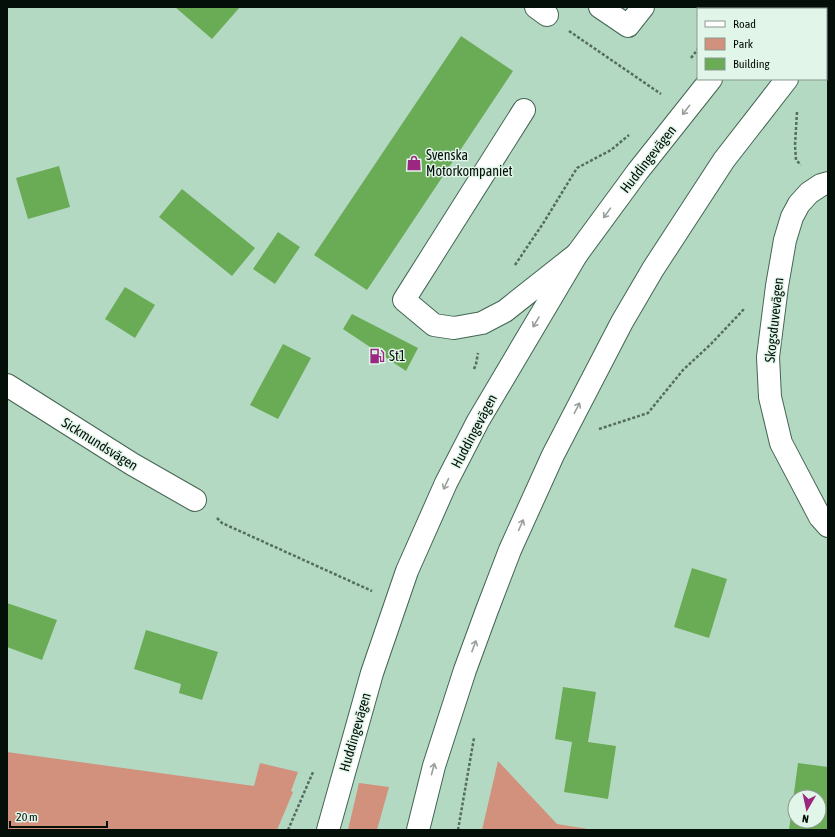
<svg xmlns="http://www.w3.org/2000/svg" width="835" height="837" viewBox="0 0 835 837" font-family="'Asap Condensed',sans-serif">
	<rect width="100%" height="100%" fill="#b3d9c2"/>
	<!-- green -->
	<g fill="#d1917c">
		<polygon points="7,752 254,786 260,763 298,772 291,791 293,792 277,830 7,830"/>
		<polygon points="498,761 557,824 594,830 482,830"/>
		<polygon points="359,783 389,787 377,830 348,830"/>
	</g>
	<!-- building -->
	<g fill="#6aac56" fill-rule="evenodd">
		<polygon points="175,7 240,7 212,39"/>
		<polygon points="461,36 513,71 367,290 314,255"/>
		<polygon points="59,166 70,207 28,219 16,178"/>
		<polygon points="182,189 255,248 232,276 159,217"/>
		<polygon points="278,232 300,247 275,284 253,269"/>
		<polygon points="125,287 155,305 135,338 105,319"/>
		<polygon points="352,314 418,348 406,371 343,329"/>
		<polygon points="283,344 311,358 278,419 250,405"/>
		<polygon points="692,568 727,579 709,638 674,627"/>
		<polygon points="7,603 57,620 42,660 7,647"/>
		<polygon points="146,630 218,652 202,700 179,693 181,684 134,669"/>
		<polygon points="563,687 596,692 588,742 616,746 608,799 564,792 572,742 555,739"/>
		<path d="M798,763L828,767V830H789ZM795,797H819V821H795Z"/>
	</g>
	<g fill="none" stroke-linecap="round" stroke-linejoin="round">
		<!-- minor casing -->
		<g stroke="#436552" stroke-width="24">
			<g id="minor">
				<polyline points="536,7 547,15"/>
				<polyline points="600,7 628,26 643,7"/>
				<polyline points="524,110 404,300 434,325 454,328 482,323 505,311 577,254"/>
				<polyline points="828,183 821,185 809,193 799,204 792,217 785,240 777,286 768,357 770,397 781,443 820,517 828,526"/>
				<polyline points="7,385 132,464 195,500"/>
			</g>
		</g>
		<!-- major casing -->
		<g stroke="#436552" stroke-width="24">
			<g id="major">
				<polyline points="765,9 767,7"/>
				<polyline points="826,29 828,27"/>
				<polyline points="328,830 372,673 407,571 446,483 478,421 577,254 638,171 711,79"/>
				<polyline points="418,830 434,766 465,670 487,610 510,550 553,455 622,322 653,269 724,160 787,79"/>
			</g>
		</g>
		<!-- path -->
		<g stroke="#556d5f" stroke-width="2.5" stroke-dasharray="3 2" stroke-linecap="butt">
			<polyline points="730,9 732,7"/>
			<polyline points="569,31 661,94"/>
			<polyline points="691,58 698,49"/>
			<polyline points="826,69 828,67"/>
			<polyline points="797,112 795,145 796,160 801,165"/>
			<polyline points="515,265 544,222 577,168 611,150 629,135"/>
			<polyline points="474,369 476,364 478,353"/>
			<polyline points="599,429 648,413 683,370 711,344 745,308"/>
			<polyline points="217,518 222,523 372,591"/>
			<polyline points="288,830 313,772"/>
			<polyline points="458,830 474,738"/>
		</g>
		<!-- minor -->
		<use href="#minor" stroke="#fff" stroke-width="22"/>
		<!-- major -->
		<use href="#major" stroke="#fff" stroke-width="22"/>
	</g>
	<!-- one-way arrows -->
	<defs><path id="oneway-shaft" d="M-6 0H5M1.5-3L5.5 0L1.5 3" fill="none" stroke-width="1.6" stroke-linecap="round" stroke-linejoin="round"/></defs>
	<g stroke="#9a9f9c">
		<use href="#oneway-shaft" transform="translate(686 110) rotate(128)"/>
		<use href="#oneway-shaft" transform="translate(607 213) rotate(126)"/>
		<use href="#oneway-shaft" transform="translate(536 322) rotate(121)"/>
		<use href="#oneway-shaft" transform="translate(577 408) rotate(-63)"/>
		<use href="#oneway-shaft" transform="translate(446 484) rotate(115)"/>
		<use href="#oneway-shaft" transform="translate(521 525) rotate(-66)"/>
		<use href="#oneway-shaft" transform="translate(474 646) rotate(-70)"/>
		<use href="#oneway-shaft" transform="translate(433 769) rotate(-75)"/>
	</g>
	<!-- icons -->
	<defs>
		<g id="shop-bare" transform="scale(1.2)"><path d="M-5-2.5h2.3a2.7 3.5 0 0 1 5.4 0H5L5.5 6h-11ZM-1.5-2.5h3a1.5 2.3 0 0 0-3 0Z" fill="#9c2781" stroke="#e2f5e9" stroke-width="2.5" paint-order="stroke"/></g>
		<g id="fuel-bare" transform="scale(1.2)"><path d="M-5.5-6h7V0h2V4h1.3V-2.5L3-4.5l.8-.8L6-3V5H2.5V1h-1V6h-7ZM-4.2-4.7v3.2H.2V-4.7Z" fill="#9c2781" stroke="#e2f5e9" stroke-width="2.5" paint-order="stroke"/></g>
	</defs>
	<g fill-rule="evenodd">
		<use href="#shop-bare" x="414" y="163"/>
		<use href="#fuel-bare" x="377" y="356"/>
	</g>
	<g text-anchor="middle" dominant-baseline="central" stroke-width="3" stroke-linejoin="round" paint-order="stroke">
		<!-- poi labels -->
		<g font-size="14" fill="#030f08" stroke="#e2f5e9" text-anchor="start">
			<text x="426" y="155">Svenska<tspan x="426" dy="16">Motorkompaniet</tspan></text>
			<text x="389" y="356">St1</text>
		</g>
		<!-- street labels -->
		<g font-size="14" fill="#030f08" stroke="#e2f5e9">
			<text transform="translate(648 159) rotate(-52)">Huddingevägen</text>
			<text transform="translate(774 320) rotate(-84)">Skogsduvevägen</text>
			<text transform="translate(474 431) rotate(-62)">Huddingevägen</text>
			<text transform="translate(100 444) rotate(32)">Sickmundsvägen</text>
			<text transform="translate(355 732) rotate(-74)">Huddingevägen</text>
		</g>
	</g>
	<!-- border -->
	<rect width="835" height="837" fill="none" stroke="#030f08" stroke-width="16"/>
	<!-- legend -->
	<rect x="697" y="8" width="130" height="72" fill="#e2f5e9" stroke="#89998f"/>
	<rect x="705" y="21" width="20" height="6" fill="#ffffff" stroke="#89998f"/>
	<text x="733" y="28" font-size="12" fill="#030f08">Road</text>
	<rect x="705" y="38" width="20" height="12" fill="#d1917c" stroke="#89998f"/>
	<text x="733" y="48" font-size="12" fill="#030f08">Park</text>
	<rect x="705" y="58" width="20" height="12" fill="#6aac56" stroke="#89998f"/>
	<text x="733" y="68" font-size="12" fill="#030f08">Building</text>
	<!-- north arrow -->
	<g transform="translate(807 809) rotate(189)"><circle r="19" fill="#e2f5e9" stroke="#89998f"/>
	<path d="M0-3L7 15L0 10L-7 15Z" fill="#9c2781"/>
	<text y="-6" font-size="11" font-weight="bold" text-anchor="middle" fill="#030f08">N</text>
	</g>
	<!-- scale -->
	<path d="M10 821v6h97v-6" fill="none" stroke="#030f08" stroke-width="2"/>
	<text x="16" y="821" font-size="12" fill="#030f08" stroke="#e2f5e9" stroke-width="3" paint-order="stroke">20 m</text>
</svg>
